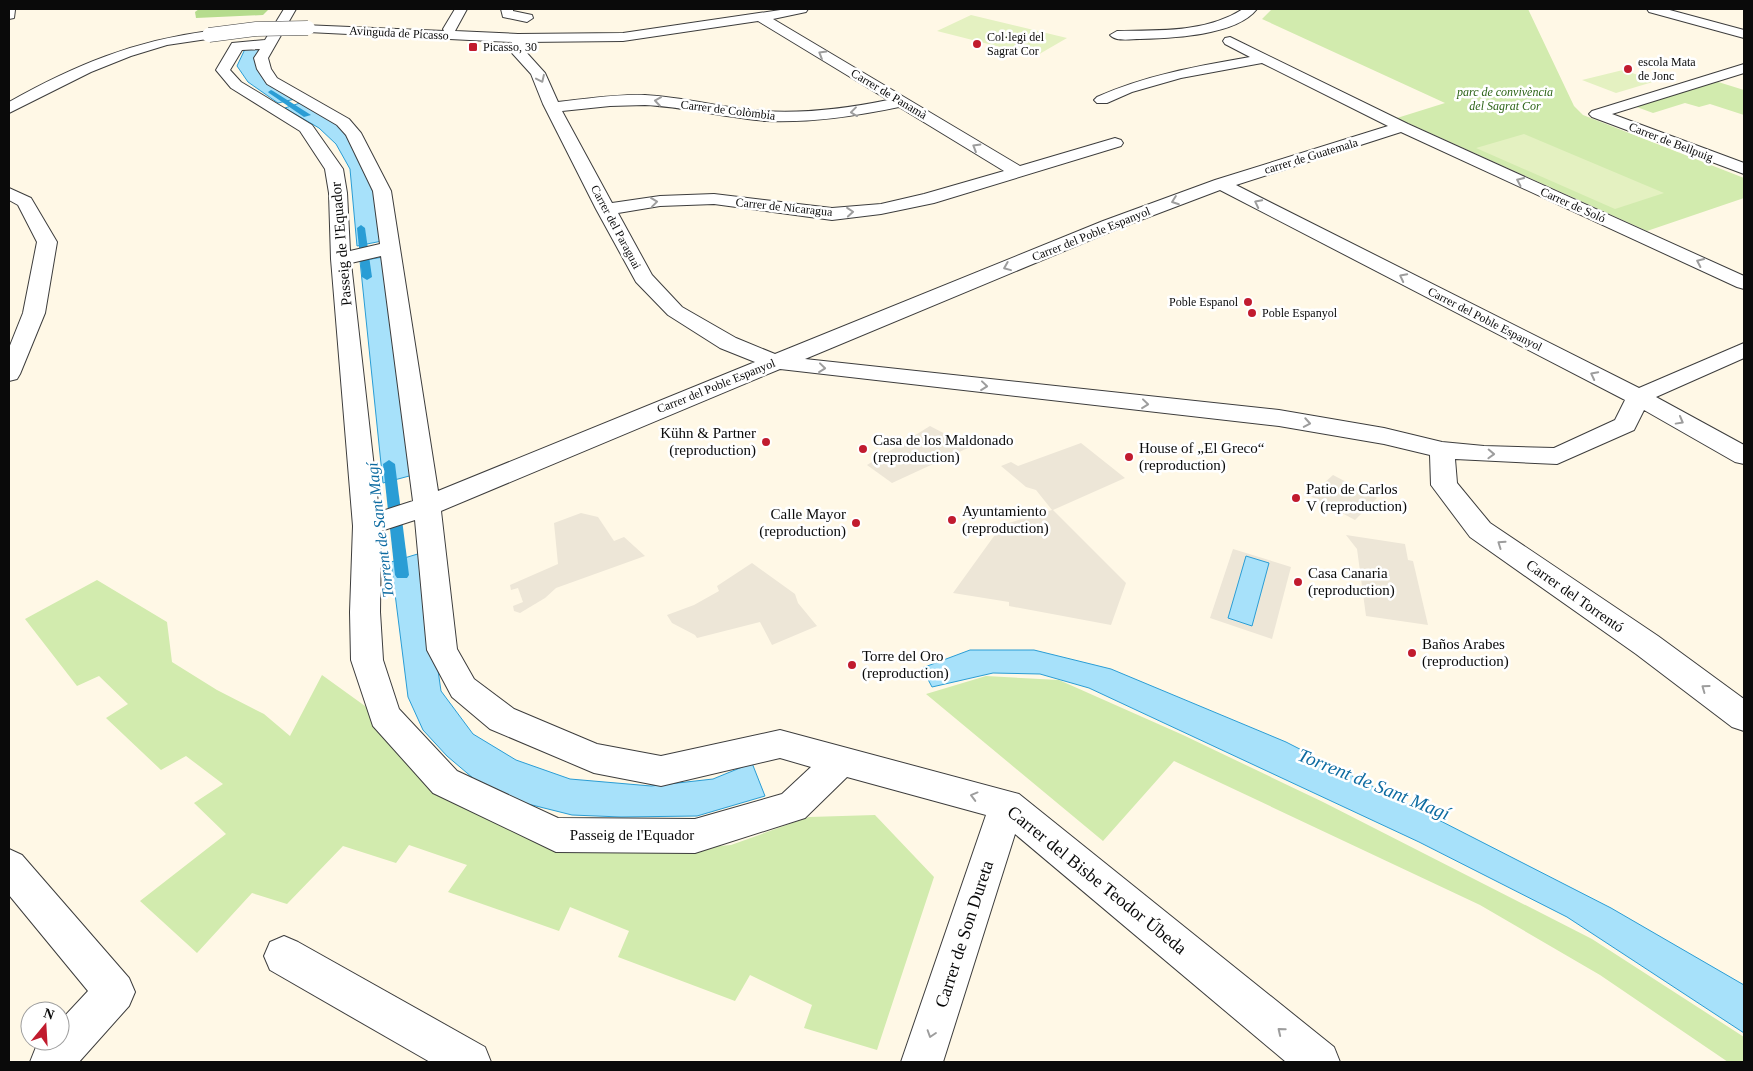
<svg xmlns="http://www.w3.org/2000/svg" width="1753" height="1071" viewBox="0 0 1753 1071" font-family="'Times New Roman',serif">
	<rect width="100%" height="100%" fill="#fff8e6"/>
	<!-- green -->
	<g fill="#d2ebae">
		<polygon points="1272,9 1528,9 1574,106 1583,115 1744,178 1744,198 1647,231 1397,118 1445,103 1262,19"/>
		<polygon points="1715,81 1744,90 1744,115 1710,104 1699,107 1685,103 1653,113 1634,106"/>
		<polygon points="97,580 167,622 172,662 217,690 264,714 290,736 322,675 365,706 442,795 650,852 731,845 809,817 875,815 934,877 877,1050 804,1028 812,1005 750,975 735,1001 618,957 629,931 570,907 559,931 448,892 467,865 409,845 396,863 343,846 287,904 252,893 197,953 140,901 226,834 194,803 223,784 186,756 161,770 106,718 128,704 99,676 77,686 25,619"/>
		<polygon points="986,676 1059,680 1183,735 1323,802 1592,939 1744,1037 1744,1062 1728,1062 1600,975 1480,905 1174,761 1103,841 926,694"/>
	</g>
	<!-- forest -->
	<polygon fill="#b6dc8d" points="199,9 269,9 263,15 196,18 195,12"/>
	<!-- pitch -->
	<g fill="#e4f1c1">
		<polygon points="971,15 1067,38 1036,56 937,31"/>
		<polygon points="1623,70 1656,81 1616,93 1582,80"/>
		<polygon points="1524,134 1664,193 1615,209 1476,148"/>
	</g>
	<!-- plaza -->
	<g fill="#ede6d7">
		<polygon points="930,426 970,447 892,483 867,465"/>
		<polygon points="1081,443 1125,478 1053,510 1126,583 1111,625 1009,606 1009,602 953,593 1002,525 1052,510 1036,490 1026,487 1001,466 1011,462 1018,466"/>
		<polygon points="1333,475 1377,498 1355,520 1310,496"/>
		<polygon points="581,513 598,517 614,541 624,537 645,556 556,588 545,598 520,613 514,611 513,606 523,602 518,588 511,590 510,585 558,564 554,523"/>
		<polygon points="1346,535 1405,544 1408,560 1413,561 1428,625 1366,616 1357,549"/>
		<polygon points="1233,549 1291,567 1272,639 1210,618"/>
		<polygon points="752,563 795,594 798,603 817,626 772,645 760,622 697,638 695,635 672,623 667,615 694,605 719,591 717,586"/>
	</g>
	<!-- water -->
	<g fill="#a7e1fa" stroke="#2a9dd5">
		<polygon points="259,48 261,74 295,99 278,103 248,82 237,66 245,49"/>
		<polygon points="303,102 341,127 373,181 382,241 357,246 350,169 336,144 319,128 285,108"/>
		<polygon points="383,257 413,475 383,483 360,261"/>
		<polygon points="421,553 441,691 473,734 516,760 570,779 651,786 713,779 752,763 765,796 697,816 621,817 572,815 524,803 480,784 447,756 423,730 408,697 391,562"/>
		<polygon points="1246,556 1269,563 1252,626 1228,618"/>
		<polygon points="970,650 1034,650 1111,669 1286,742 1611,908 1744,985 1744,1033 1567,917 1419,842 1089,688 1040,674 993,673 932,687 922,668"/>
	</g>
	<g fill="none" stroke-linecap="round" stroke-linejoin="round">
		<!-- stream -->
		<g fill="#2a9dd5" fill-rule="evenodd">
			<polygon points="271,90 273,91 311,115 304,117 269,93 268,92"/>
			<polygon points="361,225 365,228 372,277 367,280 362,277 357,228"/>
			<polygon points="389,460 395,464 409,575 407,578 397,578 395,575 383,464"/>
		</g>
		<!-- minor casing -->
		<g stroke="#3d3d3d" stroke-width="2">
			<g id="minor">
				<polygon points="9,9 15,10 14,18 9,19"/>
				<path d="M284,9H296L268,58L271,69L277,78L349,119L361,133L391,191L438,491L755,362L720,348L668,315L636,282L596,209L543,104L531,74L512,53V42L308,32L303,31L301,28L303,25L444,31L443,29L455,9H467L455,31L518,34L623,33L787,9H808L806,12L773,19L1020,166L1115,138L1121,140L1123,143L1121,146L934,203L881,214L832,220L714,204L660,206L618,213L652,275L682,307L736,338L775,354L1103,221L1215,180L1388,126L1262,63L1181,78L1132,92L1107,103H1097L1094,100L1097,97C1146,75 1198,66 1250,57L1225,44L1223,41L1225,38L1230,37L1408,124L1744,276V289L1737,287L1401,132L1236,185L1639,388L1744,343V358L1656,397L1744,445V464L1735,462L1644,410L1634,430L1557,464L1455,459L1457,483L1490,523L1658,636L1744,699V731L1732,727L1636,654L1470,537L1431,485L1430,455L1384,444L1279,426L780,369L441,511L457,649L474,679L514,709L597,744L661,756L780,730L1019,794L1334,1047L1340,1062H1286L1015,834L943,1062H901L986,815L847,777L805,818L695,853L556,852L433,793L373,726L351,660L350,612L353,526L331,259L329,193L325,169L300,131L231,88L216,70L232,43L265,40ZM758,21L888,100C844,109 797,115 751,110C716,106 681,97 645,95C616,94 587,99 558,102L545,73L526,52L525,42L623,41ZM260,49L254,58L257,69L267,84L337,125L346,135L373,191L380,244L350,251L347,193L343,169L312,125L241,82L230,70L242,50ZM645,105C686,107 726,118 766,121C811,123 856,116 899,107L1004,171L924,194L881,204L832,208L714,194L660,196L612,203L562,111L610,106ZM1220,190L1625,400L1615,420L1554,448L1484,446L1442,442L1384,428L1279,410L805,359L1117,229ZM381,256L413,501L379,512L351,263ZM415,520L427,650L452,697L490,729L594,773L661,786L780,758L811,767L782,794L695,819L558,818L457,771L399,709L383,660L380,612L381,531Z"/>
				<polygon points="501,9 513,9 513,11 532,15 533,18 527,22 503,17"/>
				<path d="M1243,9H1257C1236,36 1171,38 1140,39C1131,39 1116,42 1110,35L1117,31C1160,30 1205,33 1243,9Z"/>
				<polygon points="1647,9 1666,9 1744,30 1744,38 1649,12"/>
				<path d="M209,31L214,32L216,35L214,38L167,45L131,56L91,72L9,113V102C75,65 133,41 209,31Z"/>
				<polygon points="1744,64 1744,73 1612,114 1744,163 1744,174 1592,117 1589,114 1592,111"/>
				<polygon points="9,188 31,198 57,242 45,313 20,374 17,379 9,381 9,348 23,313 37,242 18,205 9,200"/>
				<polygon points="9,849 22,855 129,978 135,992 129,1006 79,1062 30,1062 36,1047 42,1041 60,1041 60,1021 88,991 9,895"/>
				<polygon points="284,936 298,942 485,1047 491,1062 430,1062 270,970 264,956 270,942"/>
			</g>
		</g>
		<!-- minor -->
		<use href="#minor" fill="#fff" fill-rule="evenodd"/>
		<!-- minor-bridge casing -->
		<g stroke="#3d3d3d" stroke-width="15" stroke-linecap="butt">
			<polyline id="minor-bridge" points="209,35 256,29 308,28"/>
		</g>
		<!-- minor-bridge -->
		<use href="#minor-bridge" stroke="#fff" stroke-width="14"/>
	</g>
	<!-- one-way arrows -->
	<defs><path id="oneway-chevron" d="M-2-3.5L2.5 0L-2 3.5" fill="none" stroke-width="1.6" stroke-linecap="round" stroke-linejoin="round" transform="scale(1.25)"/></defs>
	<g stroke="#9d9d9d">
		<use href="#oneway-chevron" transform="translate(822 54) rotate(-149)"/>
		<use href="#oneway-chevron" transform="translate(541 79) rotate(65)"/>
		<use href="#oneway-chevron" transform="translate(658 101) rotate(-172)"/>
		<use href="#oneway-chevron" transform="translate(854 112) rotate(173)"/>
		<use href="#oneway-chevron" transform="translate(976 147) rotate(-149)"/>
		<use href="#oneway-chevron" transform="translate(1520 181) rotate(-156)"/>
		<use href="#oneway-chevron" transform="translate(1175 201) rotate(160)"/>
		<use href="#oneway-chevron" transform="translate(654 202) rotate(-7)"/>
		<use href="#oneway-chevron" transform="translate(1258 203) rotate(-153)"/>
		<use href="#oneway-chevron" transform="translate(850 212) rotate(-5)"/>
		<use href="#oneway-chevron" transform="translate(1700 262) rotate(-155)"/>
		<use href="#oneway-chevron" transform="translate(1007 267) rotate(158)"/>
		<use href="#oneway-chevron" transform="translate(1403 277) rotate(-153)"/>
		<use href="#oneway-chevron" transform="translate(822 368) rotate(6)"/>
		<use href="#oneway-chevron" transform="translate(1594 375) rotate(-153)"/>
		<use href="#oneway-chevron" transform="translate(984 386) rotate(6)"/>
		<use href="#oneway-chevron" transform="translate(1145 404) rotate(6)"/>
		<use href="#oneway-chevron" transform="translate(1680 421) rotate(29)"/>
		<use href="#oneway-chevron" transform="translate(1307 423) rotate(10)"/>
		<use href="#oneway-chevron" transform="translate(1491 454) rotate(2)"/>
		<use href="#oneway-chevron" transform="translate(1501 544) rotate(-145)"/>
		<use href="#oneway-chevron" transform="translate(1705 688) rotate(-144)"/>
		<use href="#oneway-chevron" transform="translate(974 796) rotate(-165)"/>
		<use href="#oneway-chevron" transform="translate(1281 1031) rotate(-141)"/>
		<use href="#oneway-chevron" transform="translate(931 1034) rotate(108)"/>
	</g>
	<!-- markers -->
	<g fill="#c11b2e" stroke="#fff" stroke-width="2">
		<circle cx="977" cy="44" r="5"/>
		<rect x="468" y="42" width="10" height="10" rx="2.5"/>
		<circle cx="1628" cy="69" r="5"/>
		<circle cx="1248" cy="302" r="5"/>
		<circle cx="1252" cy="313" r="5"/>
		<circle cx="766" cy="442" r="5"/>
		<circle cx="863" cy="449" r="5"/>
		<circle cx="1129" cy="457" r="5"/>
		<circle cx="1296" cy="498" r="5"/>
		<circle cx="952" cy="520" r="5"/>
		<circle cx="856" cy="523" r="5"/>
		<circle cx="1298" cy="582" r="5"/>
		<circle cx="1412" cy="653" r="5"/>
		<circle cx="852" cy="665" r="5"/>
	</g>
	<g text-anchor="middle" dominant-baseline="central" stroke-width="5" stroke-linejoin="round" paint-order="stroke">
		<!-- far-street labels -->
		<g font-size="12" fill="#0a0a0a" stroke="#fff">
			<text transform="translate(399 33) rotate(3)">Avinguda de Picasso</text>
			<text transform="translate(889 94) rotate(31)">Carrer de Panamà</text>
			<text transform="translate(728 110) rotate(7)">Carrer de Colòmbia</text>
			<text transform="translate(1671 142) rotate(21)">Carrer de Bellpuig</text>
			<text transform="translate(1311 156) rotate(-17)">carrer de Guatemala</text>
			<text transform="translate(1573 205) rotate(24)">Carrer de Soló</text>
			<text transform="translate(784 207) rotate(6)">Carrer de Nicaragua</text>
			<text transform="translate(616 227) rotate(62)">Carrer del Paraguai</text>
			<text transform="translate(1091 234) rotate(-22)">Carrer del Poble Espanyol</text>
			<text transform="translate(1485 319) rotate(27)">Carrer del Poble Espanyol</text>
			<text transform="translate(716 386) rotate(-22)">Carrer del Poble Espanyol</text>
		</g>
		<!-- far-poi labels -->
		<g font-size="12" fill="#0a0a0a" stroke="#fff" text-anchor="start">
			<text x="987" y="37">Col·legi del<tspan x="987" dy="14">Sagrat Cor</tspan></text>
			<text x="483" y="47">Picasso, 30</text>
			<text x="1638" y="62">escola Mata<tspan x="1638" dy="14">de Jonc</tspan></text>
			<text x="1238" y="302" text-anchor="end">Poble Espanol</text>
			<text x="1262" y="313">Poble Espanyol</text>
		</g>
		<!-- far-park labels -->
		<g font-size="12" font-style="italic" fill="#2d6418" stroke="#fff">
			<text x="1505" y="92">parc de convivència<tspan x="1505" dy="14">del Sagrat Cor</tspan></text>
		</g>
		<!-- street labels -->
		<g font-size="15" fill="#0a0a0a" stroke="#fff">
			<text transform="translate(341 244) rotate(-95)">Passeig de l'Equador</text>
			<text transform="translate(1575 596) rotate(35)">Carrer del Torrentó</text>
			<text x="632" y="835">Passeig de l'Equador</text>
		</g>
		<!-- poi labels -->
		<g font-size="15" fill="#0a0a0a" stroke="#fff" text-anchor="start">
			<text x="756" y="433" text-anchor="end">Kühn &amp; Partner<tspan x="756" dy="17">(reproduction)</tspan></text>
			<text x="873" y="440">Casa de los Maldonado<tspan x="873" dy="17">(reproduction)</tspan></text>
			<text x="1139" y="448">House of „El Greco“<tspan x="1139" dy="17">(reproduction)</tspan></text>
			<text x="1306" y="489">Patio de Carlos<tspan x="1306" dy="17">V (reproduction)</tspan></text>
			<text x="962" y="511">Ayuntamiento<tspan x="962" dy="17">(reproduction)</tspan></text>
			<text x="846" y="514" text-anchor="end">Calle Mayor<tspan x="846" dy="17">(reproduction)</tspan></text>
			<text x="1308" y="573">Casa Canaria<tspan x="1308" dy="17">(reproduction)</tspan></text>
			<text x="1422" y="644">Baños Arabes<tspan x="1422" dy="17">(reproduction)</tspan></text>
			<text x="862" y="656">Torre del Oro<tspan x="862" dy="17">(reproduction)</tspan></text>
		</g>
		<!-- water labels -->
		<g font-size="16" font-style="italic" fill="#0d6ba1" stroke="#fff">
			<text transform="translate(380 530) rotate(-97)">Torrent de Sant Magí</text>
		</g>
		<!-- near-street labels -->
		<g font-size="18" fill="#0a0a0a" stroke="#fff">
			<text transform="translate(1097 880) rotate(39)">Carrer del Bisbe Teodor Úbeda</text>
			<text transform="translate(964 934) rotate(-72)">Carrer de Son Dureta</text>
		</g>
		<!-- near-water labels -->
		<g font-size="19" font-style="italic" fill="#0d6ba1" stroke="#fff">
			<text transform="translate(1374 784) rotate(22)">Torrent de Sant Magí</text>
		</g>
	</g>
	<!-- border -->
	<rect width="1753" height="1071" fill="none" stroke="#0a0a0a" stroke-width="20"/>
	<!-- north arrow -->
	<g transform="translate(45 1026) rotate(18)"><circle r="24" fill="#ffffff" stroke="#9d9d9d"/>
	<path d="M0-4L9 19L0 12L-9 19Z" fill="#c11b2e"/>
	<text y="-8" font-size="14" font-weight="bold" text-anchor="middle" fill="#0a0a0a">N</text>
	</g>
</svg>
